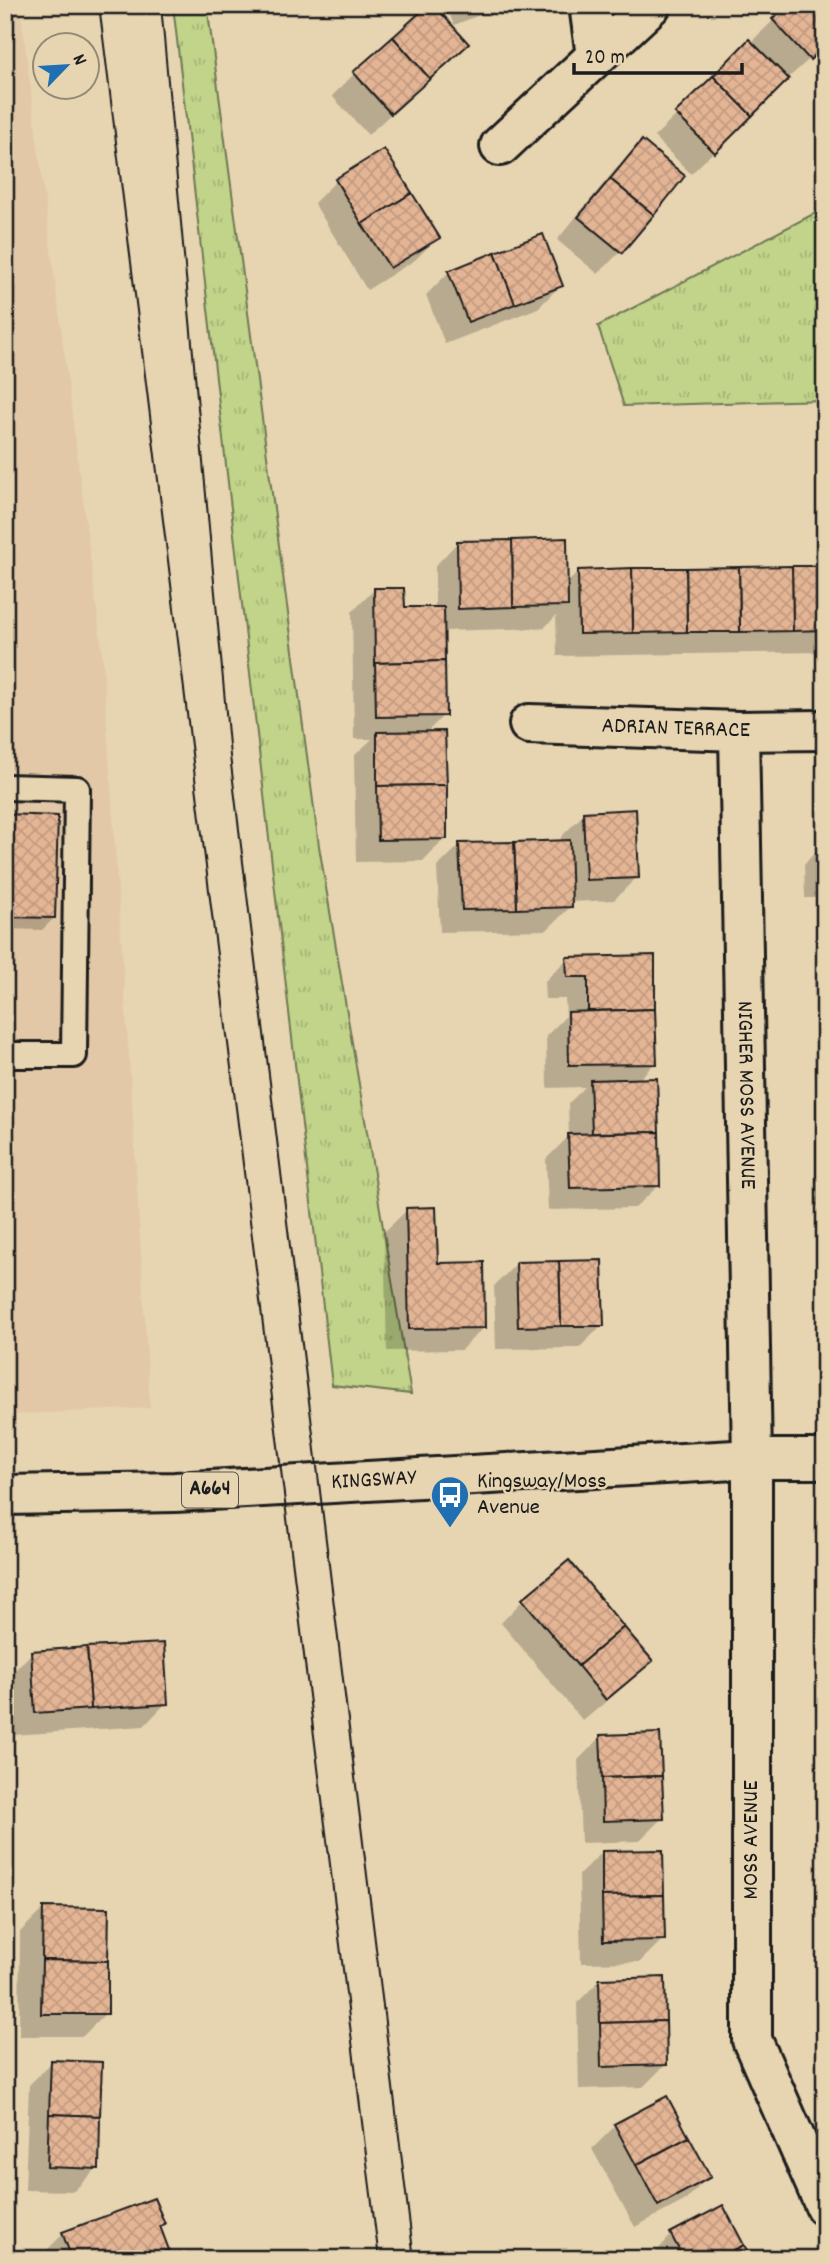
<svg xmlns="http://www.w3.org/2000/svg" width="830" height="2264" viewBox="0 0 830 2264" font-family="Dekko,sans-serif">
	<defs>
		<pattern id="grass-tufts" width="24" height="20" patternUnits="userSpaceOnUse" patternTransform="scale(1.75)"><rect width="24" height="20" fill="#c1d48a"/><path d="M3 7l-1-3M5 7V3M7 7l1-3M15 17l-1-3M17 17v-4M19 17l1-3" fill="none" stroke="#a5b576"/></pattern>
		<pattern id="building-cross-hatch" width="8" height="8" patternUnits="userSpaceOnUse" patternTransform="scale(1.75)"><rect width="8" height="8" fill="#e4b595"/><path d="M0 0l8 8M0 8l8-8" fill="none" stroke="#c39b80"/></pattern>
	</defs>
	<rect width="100%" height="100%" fill="#e7d5b2"/>
	<filter id="ink" filterUnits="userSpaceOnUse"><feTurbulence type="fractalNoise" baseFrequency=".0143" numOctaves="2"/><feDisplacementMap in="SourceGraphic" scale="14" xChannelSelector="R" yChannelSelector="G"/><feConvolveMatrix kernelMatrix="1 2 1 2 8 2 1 2 1" color-interpolation-filters="sRGB"/></filter>
	<g filter="url(#ink)">
		<!-- built -->
		<polygon fill="#e2c8a6" points="5,5 20,5 102,650 133,1117 150,1408 5,1415"/>
		<!-- grass -->
		<g fill="url(#grass-tufts)" stroke="#6e7853" stroke-width="2">
			<polygon points="173,5 207,5 319,846 411,1394 332,1385"/>
			<polygon points="825,208 825,400 624,406 598,326"/>
		</g>
		<!-- shadow -->
		<g fill="#0003">
			<polygon points="446,5 506,5 454,25"/>
			<polygon points="789,5 825,45 786,80 691,174 654,137"/>
			<polygon points="467,44 368,135 332,96 355,73"/>
			<polygon points="642,142 621,251 598,274 557,240 619,165"/>
			<polygon points="336,181 438,237 415,260 367,290 314,203"/>
			<polygon points="449,272 561,285 538,308 445,344 426,295"/>
			<polygon points="457,543 566,584 579,571 825,567 825,652 557,656 556,616 544,628 443,631 444,715 426,733 445,838 423,861 356,862 354,756 372,739 354,739 352,612 375,589 403,609 435,608 435,566"/>
			<polygon points="584,814 637,877 614,900 570,902 570,907 547,930 440,932 437,867 460,845 561,842 561,837"/>
			<polygon points="5,816 54,918 42,930 5,929"/>
			<polygon points="825,826 825,898 805,898 804,864 819,848 819,831"/>
			<polygon points="653,957 655,1063 638,1080 656,1079 658,1186 635,1208 548,1210 546,1159 569,1136 568,1104 585,1087 547,1088 546,1036 566,1016 565,999 545,999 544,982 567,959"/>
			<polygon points="825,969 825,1079 815,1079 814,980"/>
			<polygon points="825,1092 825,1206 816,1206 815,1102"/>
			<polygon points="407,1210 436,1265 484,1327 461,1350 387,1351 384,1232"/>
			<polygon points="517,1263 602,1325 579,1348 496,1349 494,1286"/>
			<polygon points="825,1272 825,1288 817,1283"/>
			<polygon points="523,1600 651,1661 628,1683 583,1721 501,1623"/>
			<polygon points="32,1653 166,1703 144,1726 13,1735 9,1676"/>
			<polygon points="825,1671 825,1682 820,1677"/>
			<polygon points="601,1737 662,1818 639,1841 581,1843 578,1760"/>
			<polygon points="602,1852 663,1939 640,1962 581,1963 579,1875"/>
			<polygon points="43,1909 106,2013 83,2036 19,2036 20,1932"/>
			<polygon points="600,1980 666,2064 643,2087 579,2089 577,2003"/>
			<polygon points="52,2062 97,2168 74,2191 25,2190 29,2085"/>
			<polygon points="666,2099 708,2177 686,2200 635,2227 592,2149 615,2126"/>
			<polygon points="162,2224 159,2227 167,2250 158,2259 41,2259 40,2257 63,2234"/>
			<polygon points="672,2234 750,2259 650,2259"/>
		</g>
		<!-- building -->
		<g fill="url(#building-cross-hatch)" stroke="#1c1c1c" stroke-width="2">
			<polygon points="428,5 434,5 469,44 430,79 393,37"/>
			<polygon points="787,5 825,5 825,46 810,60 772,19"/>
			<polygon points="393,37 430,79 391,114 353,72"/>
			<polygon points="749,39 789,79 752,116 713,76"/>
			<polygon points="713,76 752,116 715,153 675,113"/>
			<polygon points="642,140 685,176 654,215 610,179"/>
			<polygon points="384,149 412,193 362,224 335,179"/>
			<polygon points="610,179 654,215 622,253 578,217"/>
			<polygon points="412,193 440,238 390,268 362,224"/>
			<polygon points="543,234 563,286 515,304 495,252"/>
			<polygon points="495,252 515,304 468,322 448,271"/>
			<polygon points="567,538 568,606 513,607 512,540"/>
			<polygon points="512,540 513,607 458,609 457,541"/>
			<polygon points="792,566 825,566 825,630 793,631"/>
			<polygon points="792,566 793,631 740,632 739,567"/>
			<polygon points="739,567 740,632 687,632 686,568"/>
			<polygon points="632,568 686,568 687,632 633,633"/>
			<polygon points="632,568 633,633 579,634 578,570"/>
			<polygon points="374,588 404,588 405,607 444,607 445,661 375,663"/>
			<polygon points="445,661 446,716 376,717 375,663"/>
			<polygon points="445,731 447,785 377,786 377,732"/>
			<polygon points="447,785 447,839 378,840 377,786"/>
			<polygon points="636,809 639,878 586,880 583,812"/>
			<polygon points="5,814 58,816 55,918 5,917"/>
			<polygon points="570,840 572,907 517,909 514,842"/>
			<polygon points="514,842 517,909 462,910 459,843"/>
			<polygon points="655,955 655,1009 588,1011 588,977 567,977 566,957"/>
			<polygon points="655,1009 657,1064 569,1065 568,1012"/>
			<polygon points="657,1078 659,1132 592,1133 590,1080"/>
			<polygon points="659,1132 660,1186 570,1188 568,1134"/>
			<polygon points="436,1207 438,1263 484,1262 485,1328 409,1329 406,1208"/>
			<polygon points="602,1260 604,1326 561,1326 559,1261"/>
			<polygon points="559,1261 561,1326 518,1327 516,1262"/>
			<polygon points="569,1560 624,1627 578,1666 522,1599"/>
			<polygon points="624,1627 653,1661 606,1700 578,1666"/>
			<polygon points="164,1643 168,1704 91,1709 87,1647"/>
			<polygon points="87,1647 91,1709 35,1713 31,1651"/>
			<polygon points="660,1733 662,1776 602,1778 600,1735"/>
			<polygon points="662,1776 664,1819 603,1821 602,1778"/>
			<polygon points="663,1850 664,1895 602,1896 602,1851"/>
			<polygon points="664,1895 665,1940 603,1941 602,1896"/>
			<polygon points="43,1907 109,1908 108,1961 42,1960"/>
			<polygon points="42,1960 108,1961 108,2014 41,2014"/>
			<polygon points="665,1977 666,2021 600,2023 599,1979"/>
			<polygon points="666,2021 667,2065 601,2067 600,2023"/>
			<polygon points="51,2060 102,2062 100,2116 49,2114"/>
			<polygon points="667,2096 689,2137 636,2165 614,2124"/>
			<polygon points="49,2114 100,2116 99,2169 47,2167"/>
			<polygon points="689,2137 711,2177 658,2206 636,2165"/>
			<polygon points="154,2198 165,2224 160,2226 169,2250 147,2259 72,2259 62,2232"/>
			<polygon points="723,2205 744,2245 717,2259 684,2259 670,2233"/>
			<polygon points="744,2245 752,2259 717,2259"/>
		</g>
		<g fill="none" stroke-linecap="round" stroke-linejoin="round">
			<!-- lane casing -->
			<g stroke="#1c1c1c" stroke-width="30">
				<polyline id="lane" points="5,787 77,789 74,1055 5,1055"/>
			</g>
			<!-- street casing -->
			<g stroke="#1c1c1c" stroke-width="44">
				<g id="street">
					<polyline points="589,5 596,56"/>
					<polyline points="500,146 651,5"/>
					<path id="s1" d="M529,724L739,731L825,730"/>
					<path id="s2" d="M739,731L752,1459V2040L825,2206"/>
				</g>
			</g>
			<!-- primary casing -->
			<g stroke="#1c1c1c" stroke-width="44">
				<g id="primary">
					<path id="s3" d="M5,1495L175,1492L752,1459H825"/>
				</g>
			</g>
			<!-- lane -->
			<use href="#lane" stroke="#e7d5b2" stroke-width="24"/>
			<!-- street -->
			<use href="#street" stroke="#e7d5b2" stroke-width="38"/>
			<!-- primary -->
			<use href="#primary" stroke="#e7d5b2" stroke-width="38"/>
			<!-- tram -->
			<g stroke="#1c1c1c" stroke-width="2">
				<path d="M99,5C197,756 285,1508 379,2259"/>
				<polyline points="161,5 230,756 414,2259"/>
			</g>
		</g>
	</g>
	<!-- icons -->
	<defs>
		<g id="bus-pin" transform="scale(2.0125)"><path d="M0 17L-7.5 6A9.5 9.5 0 1 1 7.5 6Z" fill="#1f6fb2" stroke="#e7d5b2"/><path d="M-5-6H5V4H4V6H2V4H-2V6H-4V4H-5ZM-3.5-4V0h7V-4ZM-3.5 1.2v1.5H-2V1.2ZM2 1.2v1.5H3.5V1.2Z" fill="#fff"/></g>
	</defs>
	<g fill-rule="evenodd">
		<use href="#bus-pin" x="450" y="1495"/>
	</g>
	<g text-anchor="middle" dominant-baseline="central" stroke-width="5" stroke-linejoin="round" paint-order="stroke">
		<!-- shield labels -->
		<rect fill="#e7d5b2" stroke="#595449" stroke-width="2" x="182" y="1472.5" width="56" height="35" rx="5"/>
		<g font-size="21" font-weight="bold" fill="#1c1c1c">
			<text x="210" y="1490">A664</text>
		</g>
		<!-- street labels -->
		<g font-size="23" fill="#1c1c1c" stroke="#e7d5b2">
			<text stroke="none"><textPath href="#s1" startOffset="147">ADRIAN TERRACE</textPath></text>
			<text stroke="none"><textPath href="#s2" startOffset="364">NIGHER MOSS AVENUE</textPath></text>
			<text stroke="none"><textPath href="#s3" startOffset="369">KINGSWAY</textPath></text>
			<text transform="translate(752 1840) rotate(-90)">MOSS AVENUE</text>
		</g>
		<!-- poi labels -->
		<g font-size="23" fill="#1c1c1c" stroke="#e7d5b2" text-anchor="start">
			<text x="477" y="1482">Kingsway/Moss<tspan x="477" dy="26">Avenue</tspan></text>
		</g>
	</g>
	<!-- margin -->
	<rect width="830" height="2264" fill="none" stroke="#e7d5b2" stroke-width="28"/>
	<rect x="14" y="14" width="802" height="2236" fill="none" stroke="#1c1c1c" stroke-width="2.5" filter="url(#ink)"/>
	<!-- north arrow -->
	<g transform="translate(66 66) rotate(65)"><circle r="33" fill="#e7d5b2" stroke="#968b76" stroke-width="2"/>
	<path d="M0-5L12 26L0 18L-12 26Z" fill="#1f6fb2"/>
	<text y="-10" font-size="19" font-weight="bold" text-anchor="middle" fill="#1c1c1c">N</text>
	</g>
	<!-- scale -->
	<path d="M574 63v10h168v-10" fill="none" stroke="#1c1c1c" stroke-width="3.5"/>
	<text x="585" y="63" font-size="21" fill="#1c1c1c" stroke="#e7d5b2" stroke-width="5" paint-order="stroke">20 m</text>
</svg>
